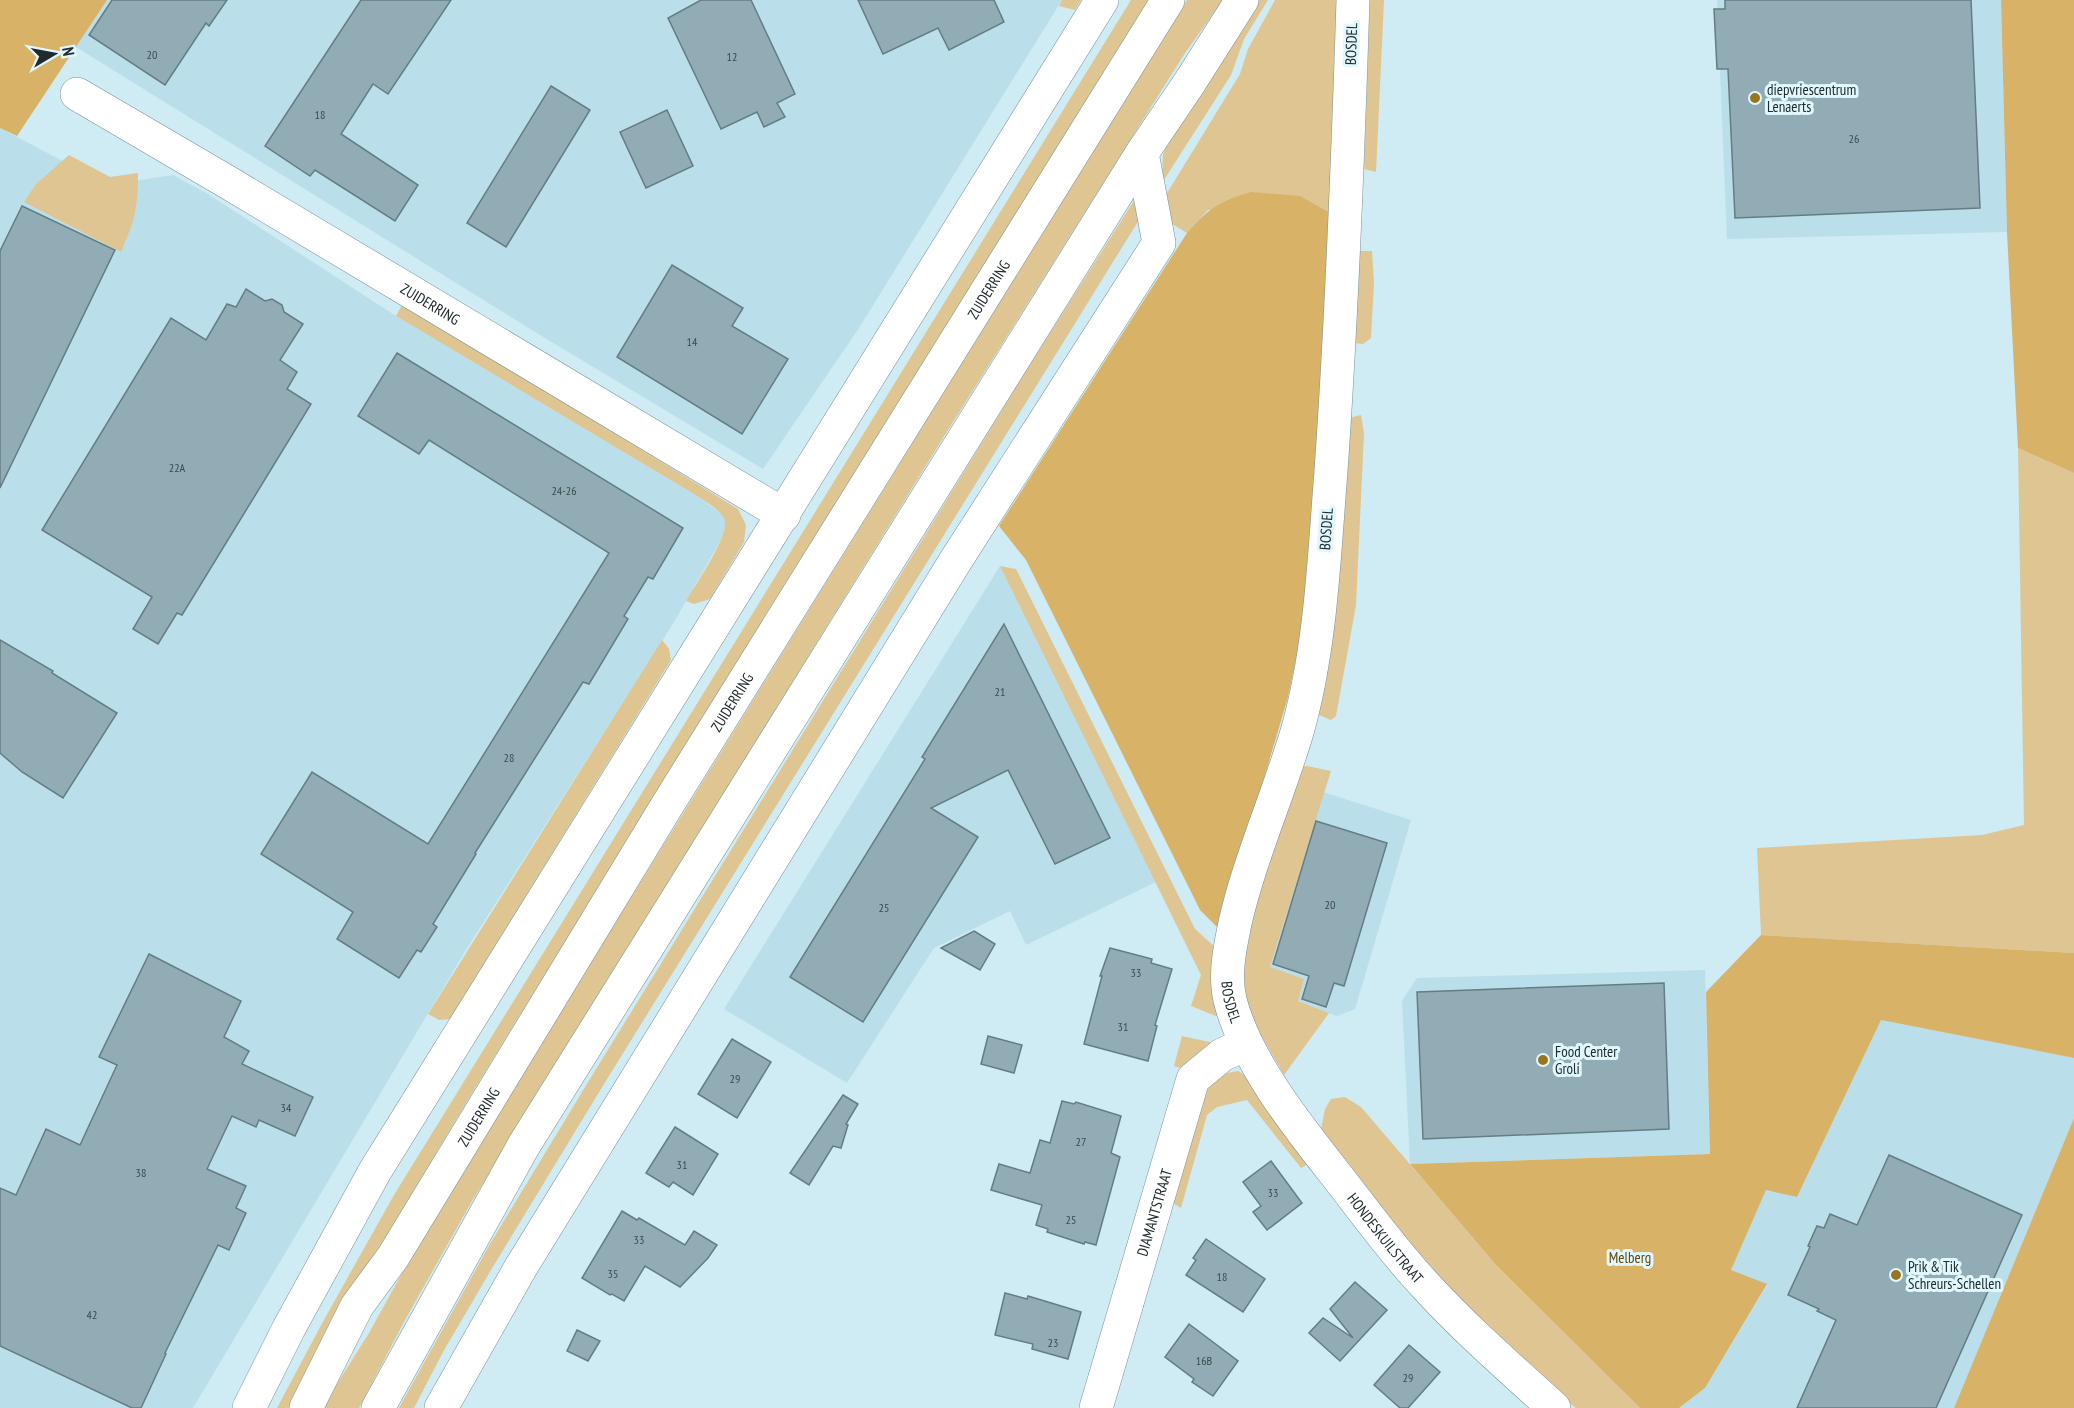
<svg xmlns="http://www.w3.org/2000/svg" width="2074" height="1408" viewBox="0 0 2074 1408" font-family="'PT Sans Narrow',sans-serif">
	<rect width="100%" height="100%" fill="#cfebf3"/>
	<!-- built -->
	<g fill="#bbdfea">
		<polygon points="107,0 1062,0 859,328 763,469 535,332 76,47"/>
		<polygon points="1717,0 2001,0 2007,232 1727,239"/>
		<polygon points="0,128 108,185 173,175 208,194 396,316 699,497 724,516 726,524 722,538 674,622 464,953 193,1408 0,1408"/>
		<polygon points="1000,566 1156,882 1026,945 1010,911 934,948 847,1083 724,1009"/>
		<polygon points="1323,792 1411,820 1355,1009 1337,1016 1298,1001 1270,967"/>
		<polygon points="1705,970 1710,1154 1410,1164 1402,1001 1417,978"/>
		<polygon points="1881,1020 2074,1058 2074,1118 1954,1408 1679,1408 1705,1388 1767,1285 1731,1270 1766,1189 1797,1197"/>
	</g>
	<!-- green -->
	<g fill="#dfc592">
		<polygon points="1062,0 1081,0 1075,10 1059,6"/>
		<path d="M1131,0H1150C984,268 818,535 652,803C528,1002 401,1200 293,1408H277L325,1318L394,1195Z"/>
		<polygon points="1187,0 1223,0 1185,53 943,438 472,1201 405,1320 359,1408 322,1408 369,1333 405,1268 539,1046"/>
		<polygon points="1255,0 1268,0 1244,39 1231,75 1162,183 1163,154 1168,143"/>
		<polygon points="1275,0 1341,0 1332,214 1208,210 1187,233 1164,219 1164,198 1240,74 1248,49"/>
		<polygon points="1370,0 1384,0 1376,172 1364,169"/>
		<path d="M69,155L110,177L138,173C138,208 135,220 121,252L24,202L36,184Z"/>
		<polygon points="1135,199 1139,220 604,1084 491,1270 443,1352 414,1408 399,1408 490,1244 593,1074 1033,360"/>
		<polygon points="1358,251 1372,251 1374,282 1371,338 1363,344 1354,343"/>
		<path d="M403,303L738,509L746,525L744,542L710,599L694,604L686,601C695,585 732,533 724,518C720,510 706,502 699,497L396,316Z"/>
		<polygon points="1361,415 1364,433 1356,605 1336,716 1331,720 1314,713 1336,606 1342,541 1349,418"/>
		<polygon points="2018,448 2074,473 2074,953 1761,935 1757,848 1982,835 2024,825"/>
		<polygon points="1000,566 1016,569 1195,929 1216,948 1221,1018 1191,1006 1201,975"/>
		<polygon points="662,640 669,649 671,660 450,1019 439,1020 428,1014"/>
		<polygon points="1298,766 1307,766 1331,771 1270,967 1304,979 1298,1001 1329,1013 1284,1075 1246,1009 1241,957"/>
		<polygon points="1182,1036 1214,1043 1187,1070 1174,1066"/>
		<polygon points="1238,1071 1255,1081 1310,1163 1301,1168 1247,1100 1217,1107 1207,1115 1181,1208 1168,1200 1199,1093 1226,1073"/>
		<polygon points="1345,1097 1361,1107 1496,1265 1640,1408 1576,1408 1532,1372 1463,1308 1320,1134 1325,1109 1331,1099"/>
	</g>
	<!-- forest -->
	<g fill="#d8b267">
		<polygon points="0,0 107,0 17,136 0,128"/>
		<polygon points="2001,0 2074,0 2074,473 2018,448 2007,232"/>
		<path d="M1251,192L1300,196L1332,214L1307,607L1288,697L1239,863L1221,931L1200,910L1026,560L999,526L1187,233C1209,208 1218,202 1251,192Z"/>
		<polygon points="1761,935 2074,953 2074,1058 1881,1020 1797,1197 1766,1190 1731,1270 1767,1284 1705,1388 1679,1408 1640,1408 1496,1265 1410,1164 1710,1154 1706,992"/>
		<polygon points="2074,1118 2074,1408 1954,1408"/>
	</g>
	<!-- building -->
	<g fill="#91acb4" stroke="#647d84" stroke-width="1.5">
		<polygon points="112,0 227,0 209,26 206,23 165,85 89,35"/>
		<polygon points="361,0 451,0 388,94 373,84 341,134 418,185 395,221 315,170 310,176 265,146"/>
		<polygon points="701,0 751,0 795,94 777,103 785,117 764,127 757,112 721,129 668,18"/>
		<polygon points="858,0 994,0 1004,22 949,50 938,28 883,54"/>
		<polygon points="1725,0 1971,0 1980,208 1735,218 1728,69 1717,69 1714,9 1725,9"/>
		<polygon points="551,86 590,110 506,247 467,223"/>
		<polygon points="667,110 693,166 646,188 620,132"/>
		<polygon points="22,206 115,250 0,488 0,251"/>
		<polygon points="672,265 743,308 732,326 788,359 742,434 617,357"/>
		<polygon points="246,289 265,301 272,299 282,305 284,312 303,324 280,360 297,372 287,389 311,404 182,615 177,613 158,644 133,629 152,597 42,530 171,318 206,340 227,304 236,307"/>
		<polygon points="397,353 683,528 653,579 648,577 624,616 628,619 589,684 583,682 475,853 476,854 433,924 437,927 421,952 417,950 399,978 337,939 353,912 261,854 312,772 428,844 609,553 429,440 419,454 358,416"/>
		<polygon points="1004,624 1110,838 1055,864 1008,770 931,808 978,837 863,1022 790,977 925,759 922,757"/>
		<polygon points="0,640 53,671 52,673 117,713 63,798 22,772 0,753"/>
		<polygon points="1316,821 1387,843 1344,986 1334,983 1326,1007 1302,999 1309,976 1273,964"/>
		<polygon points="974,931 995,944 980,970 941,948"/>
		<polygon points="1110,948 1152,959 1151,963 1172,969 1155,1025 1157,1026 1148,1061 1084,1044 1102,976 1100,976"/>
		<polygon points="149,954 241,1001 224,1037 249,1051 242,1064 313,1097 295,1136 259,1120 256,1127 232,1116 207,1169 246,1186 236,1208 246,1213 229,1250 218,1245 165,1353 166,1354 141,1408 132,1408 0,1346 0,1188 16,1195 46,1129 80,1145 117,1065 99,1057"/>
		<polygon points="1664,983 1669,1129 1423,1139 1417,992"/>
		<polygon points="988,1036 1022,1045 1014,1073 981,1064"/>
		<polygon points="732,1039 771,1062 737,1118 698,1094"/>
		<polygon points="843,1095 858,1104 846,1124 848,1125 841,1148 833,1146 809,1185 790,1173"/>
		<polygon points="1062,1101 1074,1104 1076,1102 1121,1116 1111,1153 1120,1157 1096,1245 1085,1242 1084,1244 1047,1232 1048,1229 1036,1225 1042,1205 991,1190 999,1164 1030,1173 1040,1140 1050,1143"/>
		<polygon points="675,1127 718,1154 693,1195 673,1182 669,1187 646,1173"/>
		<polygon points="1889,1155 2022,1215 1936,1408 1797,1408 1836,1320 1817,1311 1819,1309 1788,1295 1810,1247 1808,1246 1817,1226 1824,1228 1830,1214 1857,1225"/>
		<polygon points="1271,1161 1302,1203 1267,1230 1253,1212 1261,1206 1243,1182"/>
		<polygon points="622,1211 637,1220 639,1218 685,1245 694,1231 717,1245 708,1258 680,1287 645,1266 624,1301 612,1294 610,1295 582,1278"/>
		<polygon points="1206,1239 1265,1279 1243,1312 1186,1275 1196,1260 1193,1258"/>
		<polygon points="1355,1282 1387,1310 1340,1361 1309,1333 1323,1318 1353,1338 1330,1309"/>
		<polygon points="1005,1293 1027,1299 1028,1296 1081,1312 1068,1359 1032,1349 1033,1344 995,1335"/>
		<polygon points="1189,1324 1238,1361 1213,1396 1192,1382 1194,1379 1165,1357"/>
		<polygon points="577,1330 600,1341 588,1361 567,1351"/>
		<polygon points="1409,1345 1440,1372 1408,1408 1400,1408 1374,1385"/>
	</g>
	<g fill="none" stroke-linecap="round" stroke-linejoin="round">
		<!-- minor casing -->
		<g stroke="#789199" stroke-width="34">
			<g id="minor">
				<path id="s1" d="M1353,0C1348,157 1342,314 1331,471C1324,558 1321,648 1297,732C1278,796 1250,858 1235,923C1230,948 1224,974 1230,1000C1245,1059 1295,1123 1333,1171C1363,1209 1392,1250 1425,1285C1465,1329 1510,1368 1554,1408"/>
				<path id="s2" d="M77,94L229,183L784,515"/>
				<polyline points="249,1408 289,1328 375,1171 1102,0"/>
				<polyline points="441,1408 521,1267 956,560 1159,243 1142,153"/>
				<path id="s3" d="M1096,1408L1193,1079L1222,1055L1245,1044"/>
			</g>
		</g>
		<!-- major casing -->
		<g stroke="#789199" stroke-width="34">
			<g id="major">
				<path id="s4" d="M306,1408L357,1306L393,1257L668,804L1168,0"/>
				<polyline points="378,1408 524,1145 1142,153 1190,82 1242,0"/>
			</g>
		</g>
		<!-- minor -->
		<use href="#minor" stroke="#fff" stroke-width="33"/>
		<!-- major -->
		<use href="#major" stroke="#fff" stroke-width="33"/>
	</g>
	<!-- markers -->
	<g fill="#9a7520" stroke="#e1f7fe" stroke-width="2">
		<circle cx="1755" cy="98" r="6"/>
		<circle cx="1543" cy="1060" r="6"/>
		<circle cx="1896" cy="1275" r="6"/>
	</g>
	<g text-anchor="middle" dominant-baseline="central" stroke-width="6" stroke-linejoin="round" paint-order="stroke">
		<!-- number labels -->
		<g font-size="12" fill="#3c4b50">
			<text x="152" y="54">20</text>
			<text x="732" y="56">12</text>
			<text x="320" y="114">18</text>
			<text x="1854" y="138">26</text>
			<text x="692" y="341">14</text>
			<text x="177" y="467">22A</text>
			<text x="564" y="490">24-26</text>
			<text x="1000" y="691">21</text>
			<text x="509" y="757">28</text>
			<text x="1330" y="904">20</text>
			<text x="884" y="907">25</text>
			<text x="1136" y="972">33</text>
			<text x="1123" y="1026">31</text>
			<text x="735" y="1078">29</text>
			<text x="286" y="1107">34</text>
			<text x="1081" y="1141">27</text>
			<text x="682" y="1164">31</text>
			<text x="141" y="1172">38</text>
			<text x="1273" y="1192">33</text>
			<text x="1071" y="1219">25</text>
			<text x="639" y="1239">33</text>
			<text x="613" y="1273">35</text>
			<text x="1222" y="1276">18</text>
			<text x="92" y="1314">42</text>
			<text x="1053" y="1342">23</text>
			<text x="1204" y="1360">16B</text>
			<text x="1408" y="1377">29</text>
		</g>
		<!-- street labels -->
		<g font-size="15" fill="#202b2e" stroke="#e1f7fe">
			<text transform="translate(1351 44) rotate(-88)">BOSDEL</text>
			<text stroke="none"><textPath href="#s4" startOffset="1311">ZUIDERRING</textPath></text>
			<text stroke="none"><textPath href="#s2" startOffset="411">ZUIDERRING</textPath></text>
			<text transform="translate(1326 529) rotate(-86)">BOSDEL</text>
			<text stroke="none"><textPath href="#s4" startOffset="825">ZUIDERRING</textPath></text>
			<text stroke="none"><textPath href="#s1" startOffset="1016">BOSDEL</textPath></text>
			<text stroke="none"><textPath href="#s4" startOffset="339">ZUIDERRING</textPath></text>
			<text stroke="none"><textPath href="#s3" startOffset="204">DIAMANTSTRAAT</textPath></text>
			<text stroke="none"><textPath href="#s1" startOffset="1300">HONDESKUILSTRAAT</textPath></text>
		</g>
		<!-- poi labels -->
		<g font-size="15" fill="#202b2e" stroke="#e1f7fe" text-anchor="start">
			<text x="1767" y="89">diepvriescentrum<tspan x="1767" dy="17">Lenaerts</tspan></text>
			<text x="1555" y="1051">Food Center<tspan x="1555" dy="17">Groli</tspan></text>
			<text x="1908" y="1266">Prik &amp; Tik<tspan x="1908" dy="17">Schreurs-Schellen</tspan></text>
		</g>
		<!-- park labels -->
		<g font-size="15" fill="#604709" stroke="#e1f7fe">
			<text x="1630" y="1257">Melberg</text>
		</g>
	</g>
	<!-- north arrow -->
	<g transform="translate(54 54) rotate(80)" stroke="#e1f7fe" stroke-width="4.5" paint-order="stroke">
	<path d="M0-4.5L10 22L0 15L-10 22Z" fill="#202b2e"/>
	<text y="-9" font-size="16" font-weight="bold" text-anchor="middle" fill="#202b2e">N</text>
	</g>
</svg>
